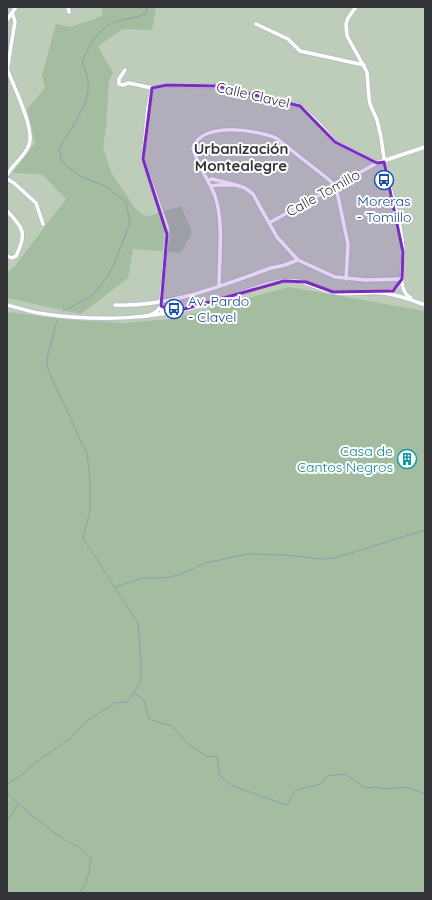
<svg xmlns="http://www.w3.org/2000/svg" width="432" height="900" viewBox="0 0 432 900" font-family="Quicksand,sans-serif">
	<rect width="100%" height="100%" fill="#ecf4fc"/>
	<!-- green -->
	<rect fill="#becdba" x="7" y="7" width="418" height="886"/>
	<!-- forest -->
	<g fill="#a4bc9f">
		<polygon points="102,7 156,7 152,30 123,29 98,46 113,73 109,80 106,128 103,147 111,172 135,208 145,217 181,206 192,232 181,253 133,249 128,278 81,314 7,298 7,273 15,266 66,199 42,174 12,173 35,143 27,109 45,88 42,75 56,24 71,27 102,16"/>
		<polygon points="289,287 425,311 425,893 7,893 7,312 70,320 124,323 172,319"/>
	</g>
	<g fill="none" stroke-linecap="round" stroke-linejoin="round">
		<!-- stream -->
		<g stroke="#87a2b0" stroke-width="1">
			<path d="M63,311L91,297L107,277L114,264L130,223L126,202L105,186L80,176L62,162L59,149C67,135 88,105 88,90C89,80 86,71 82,62C89,46 100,25 118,21C128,18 137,18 146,13L147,7"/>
			<polyline points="116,587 143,578 162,578 179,575 205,563 248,554 285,555 321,559 335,558 425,530"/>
			<polyline points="134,693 144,700 149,719 172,726 188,744 208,757 217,756 220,776 233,786 287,805 296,790 321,784 327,776 345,774 365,788 376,787 386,789 407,787 425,794"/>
			<polyline points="7,784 23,774 36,762 71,738 84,723 115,703 127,702 134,693 141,680 141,664 138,623 83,538 90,511 90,479 87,454 48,370 47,358 57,321"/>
			<path d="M7,793C22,807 38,821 55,833C69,844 78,844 91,858C90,870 87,885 79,893"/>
			<polyline points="7,822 18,804"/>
		</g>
		<!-- minor casing -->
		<g stroke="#b8bfc8" stroke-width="5.5">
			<g id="minor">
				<polyline points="68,7 69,12"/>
				<path d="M356,7L348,18L346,24L347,36L367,72L369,98L370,104L377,120L381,137L384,158L386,160L384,162L386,172C392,198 402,225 403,252C404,266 396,290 411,298"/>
				<polyline points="7,20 16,7"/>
				<polyline points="256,24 288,39 300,51 364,65"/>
				<polyline points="125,70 119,79 119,84 123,85 129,83 152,88"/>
				<polyline points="7,72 15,21 12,13"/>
				<polyline points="386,160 425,147"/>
				<path d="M7,175C13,164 25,156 29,145C35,129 14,87 8,71"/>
				<polyline points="7,179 14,183 36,203 43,224"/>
				<polyline points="208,180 212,179 236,185 218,185 211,186"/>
				<polyline points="236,185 245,188 253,194 277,237 298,260"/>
				<path d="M7,211C24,228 27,234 16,256L12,258L7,256"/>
				<polyline points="269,223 377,163"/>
				<path d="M219,286C219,260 224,221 215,196C210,182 195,161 193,148C202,121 256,130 276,138L328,179L336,187L348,244L346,279"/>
				<path d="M388,292C395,291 398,286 401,280"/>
				<path d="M7,305C20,308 33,313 45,314C102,322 153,319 208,304C233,298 257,284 283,281C307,278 313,289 333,292C349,296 367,291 384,293C399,295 412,300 425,305"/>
				<path d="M115,305C170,307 220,286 271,268L285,265L298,260L335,277L366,280L402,279"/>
				<polyline points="162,314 161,302 167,234 167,228 143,159 148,108 152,88 167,85 218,86 300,106 319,124 335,142 377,163 383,161"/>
				<polyline points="150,315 156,312 161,306 166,310 171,311"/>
			</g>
		</g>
		<!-- minor -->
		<use href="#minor" stroke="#fff" stroke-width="3.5"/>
	</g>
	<!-- marked area -->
	<path fill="#7b2cbf" fill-opacity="0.2" stroke="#7b2cbf" stroke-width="3" stroke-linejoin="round" d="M167,85L218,86L300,106L335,142L377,163L384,162L403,252L402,279L393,291L333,292L306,282L284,281L174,312L161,306L167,234L143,159L152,88Z"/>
	<!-- icons -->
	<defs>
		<g id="bus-ring" transform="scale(1)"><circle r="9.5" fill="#fff" stroke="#1a4fb4" stroke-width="1.5"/><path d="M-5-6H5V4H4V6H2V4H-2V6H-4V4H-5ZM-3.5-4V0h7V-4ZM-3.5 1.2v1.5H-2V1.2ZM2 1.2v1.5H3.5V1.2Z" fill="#1a4fb4"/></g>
		<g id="building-ring" transform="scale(1)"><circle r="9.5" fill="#fff" stroke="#0f9aa8" stroke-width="1.5"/><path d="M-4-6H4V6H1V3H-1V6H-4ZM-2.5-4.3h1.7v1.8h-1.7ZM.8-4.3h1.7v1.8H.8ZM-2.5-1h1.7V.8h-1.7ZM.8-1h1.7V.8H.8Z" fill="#0f9aa8"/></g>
	</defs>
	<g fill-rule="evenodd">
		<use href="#bus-ring" x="384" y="180"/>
		<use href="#bus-ring" x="174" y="309"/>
		<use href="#building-ring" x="407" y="459"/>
	</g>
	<g text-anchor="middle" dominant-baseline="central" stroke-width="4" stroke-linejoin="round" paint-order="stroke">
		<!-- street labels -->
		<g font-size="14" fill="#323438" stroke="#fff">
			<text transform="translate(253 95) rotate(13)">Calle Clavel</text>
			<text transform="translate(323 193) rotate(-29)">Calle Tomillo</text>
		</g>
		<!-- transit labels -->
		<g font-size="14" fill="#164399" stroke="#fff">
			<text x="384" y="201">Moreras<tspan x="384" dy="16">- Tomillo</tspan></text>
			<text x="188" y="301" text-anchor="start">Av. Pardo<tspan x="188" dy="16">- Clavel</tspan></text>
		</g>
		<!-- culture labels -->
		<g font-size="14" fill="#0d838f" stroke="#fff" text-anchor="end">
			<text x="393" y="451">Casa de<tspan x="393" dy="16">Cantos Negros</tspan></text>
		</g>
		<!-- neighbourhood labels -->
		<g font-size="15" font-weight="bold" fill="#323438" stroke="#fff">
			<text x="241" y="148">Urbanización<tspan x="241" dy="17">Montealegre</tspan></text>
		</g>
	</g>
	<!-- border -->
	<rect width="432" height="900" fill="none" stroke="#323438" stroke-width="16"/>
</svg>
